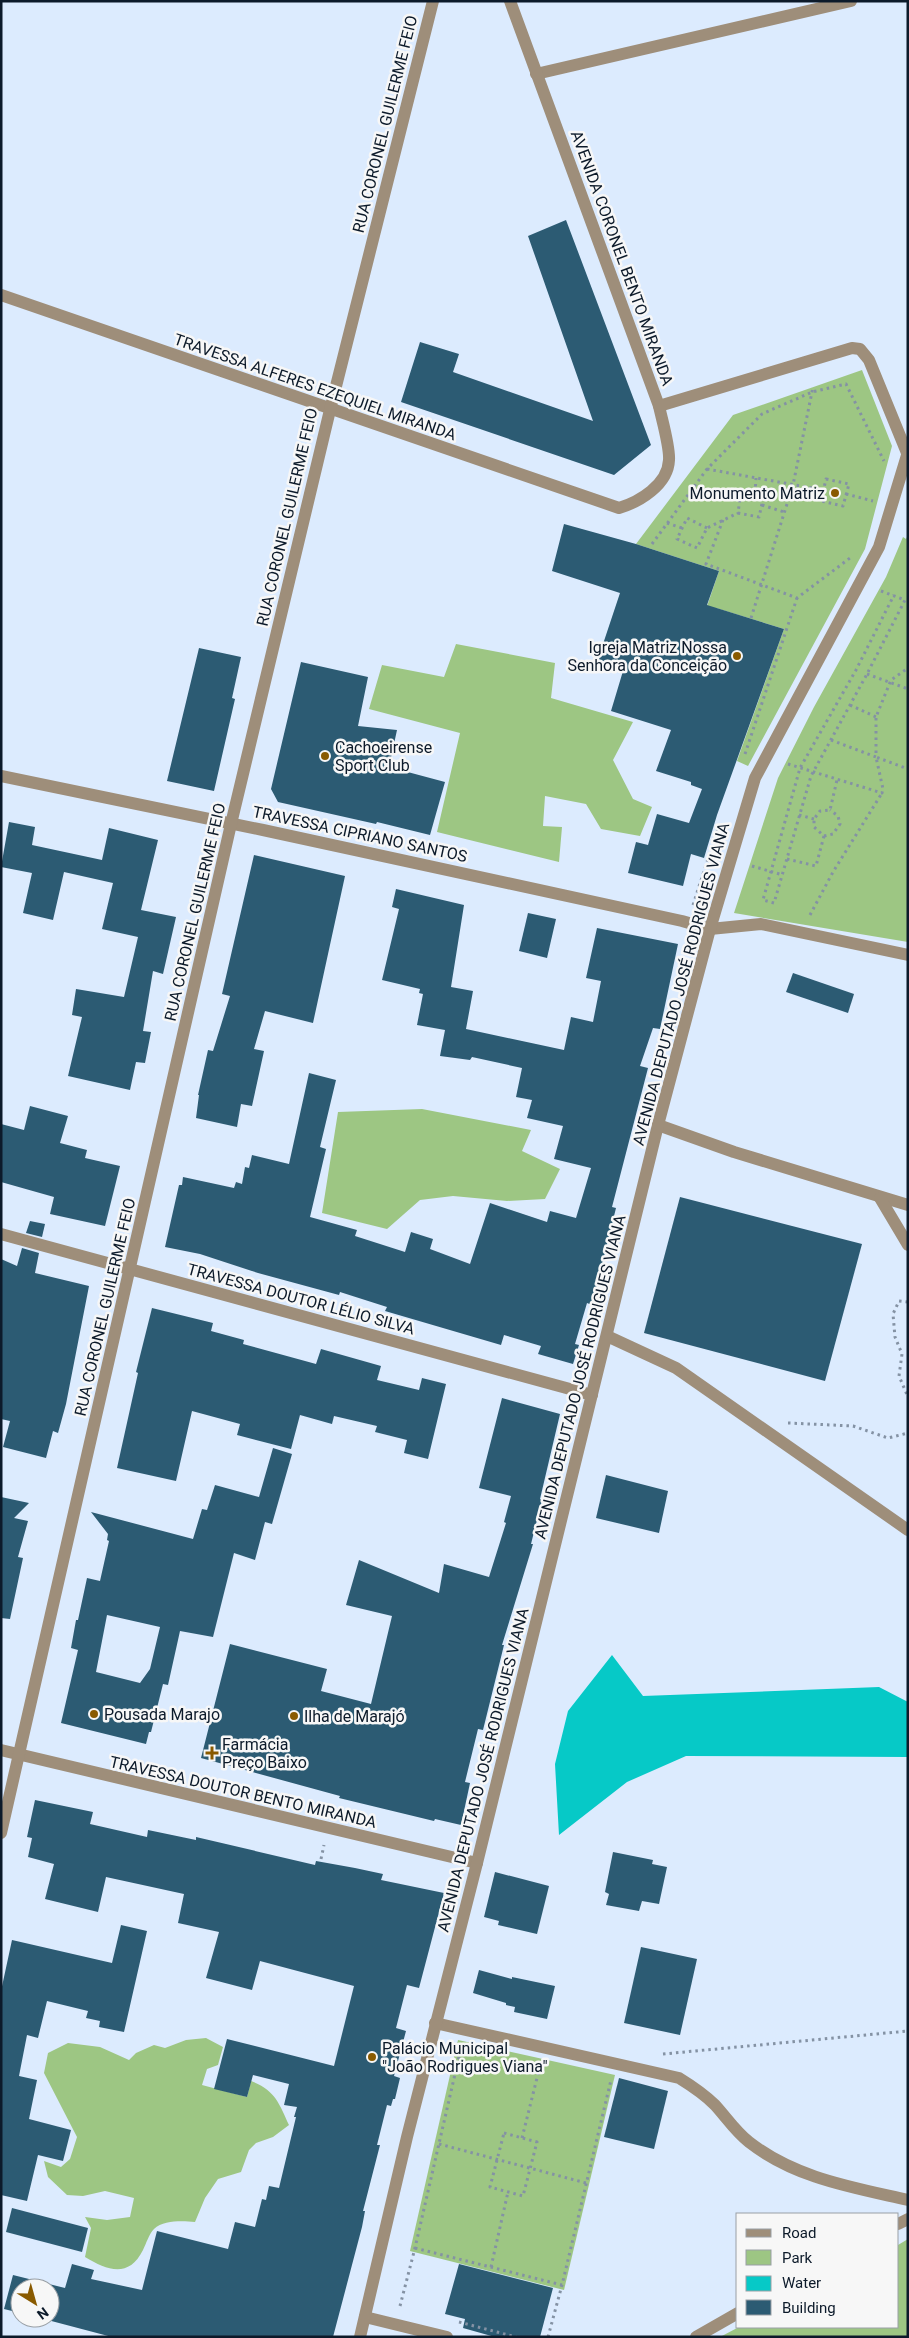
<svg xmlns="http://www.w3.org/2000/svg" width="909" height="2338" viewBox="0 0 909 2338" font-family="Roboto,sans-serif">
	<rect width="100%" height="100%" fill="#dcebfe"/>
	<!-- green -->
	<g fill="#9dc683">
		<polygon points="862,370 892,446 865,549 748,766 737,761 784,629 716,608 703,618 719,571 636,544 733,415"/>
		<polygon points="908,535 908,942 734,913 778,778 814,707 886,577 903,537 906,539"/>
		<polygon points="456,644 555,663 551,698 633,722 613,760 633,799 652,807 640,836 601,829 586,804 545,796 543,826 562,827 559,862 437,832 460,733 369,709 382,665 444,677"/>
		<polygon points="422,1109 531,1130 522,1151 560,1169 545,1199 507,1201 453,1196 420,1200 387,1229 322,1213 338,1112"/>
		<path d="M206,2038L223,2047L218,2065L207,2069L202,2085L247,2097L251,2081C275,2090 279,2103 289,2125L273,2137L256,2143L249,2150L241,2172L218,2179L205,2198L195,2222C182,2221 164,2220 154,2229C149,2234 146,2244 143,2250C129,2278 108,2271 85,2257L91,2228L85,2217L107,2220L130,2217L134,2198L105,2191L83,2196L67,2195L48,2177L44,2161L61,2167L70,2159L77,2137L44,2073L48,2053L68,2043L100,2047L129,2060L136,2053L154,2045L165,2048L186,2040Z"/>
		<polygon points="458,2040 615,2075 564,2290 410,2251"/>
		<polygon points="908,2239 908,2337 720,2337 739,2327 898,2327 898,2245"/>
	</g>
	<!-- water -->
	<polygon fill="#06c9c7" points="612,1655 643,1696 879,1687 908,1702 908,1757 686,1756 627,1782 559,1835 555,1764 568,1711"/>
	<!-- building -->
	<g fill="#2c5b73" fill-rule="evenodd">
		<polygon points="566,220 651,445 614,475 401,402 420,342 459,354 453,372 593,421 528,236"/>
		<polygon points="564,524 636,544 719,571 707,605 784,629 717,815 704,858 691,854 683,886 628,873 636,842 648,845 657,814 689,823 702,789 691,785 691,782 656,771 671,730 611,711 623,671 597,662 620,593 552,571"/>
		<polygon points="199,648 241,657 232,698 235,699 214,791 167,781"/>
		<polygon points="301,662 368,677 358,726 397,730 389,767 445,782 430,835 377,822 376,824 278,802 271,789"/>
		<polygon points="9,822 35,827 32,845 102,860 109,828 158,840 141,910 176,917 163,974 153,971 143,1031 151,1032 145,1063 136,1062 130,1090 68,1076 82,1017 72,1015 76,989 124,997 138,937 102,929 113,883 64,872 53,920 23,913 32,873 1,867"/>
		<polygon points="254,855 345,876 313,1023 265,1011 254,1049 264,1051 252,1106 241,1104 237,1127 196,1118 199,1095 198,1095 208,1050 213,1051 230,996 222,994"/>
		<polygon points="396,889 464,905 451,987 473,991 466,1029 564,1050 571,1017 593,1022 601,981 586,978 597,928 678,944 660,1029 653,1028 640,1066 648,1068 612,1207 616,1208 592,1305 587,1303 575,1344 579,1345 573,1364 538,1354 541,1346 504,1335 501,1345 385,1311 387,1307 340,1292 339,1295 258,1273 200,1254 165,1247 179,1185 182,1185 183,1177 234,1188 236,1182 242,1184 245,1167 249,1168 252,1155 289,1164 309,1073 336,1080 320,1147 326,1149 310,1217 357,1230 355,1236 405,1252 411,1232 433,1239 430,1249 470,1264 490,1203 547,1222 550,1211 576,1218 591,1168 554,1159 563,1126 527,1118 532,1100 516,1097 522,1068 472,1057 470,1060 440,1056 445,1030 417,1025 423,994 419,993 420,989 382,980 399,909 392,907"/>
		<polygon points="528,913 556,919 547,958 519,951"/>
		<polygon points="793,973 854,994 848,1013 786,992"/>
		<polygon points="30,1106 68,1116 60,1143 87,1150 85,1158 120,1166 105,1226 50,1214 54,1197 1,1182 1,1124 24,1130"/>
		<polygon points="680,1197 862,1244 825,1381 644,1333"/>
		<polygon points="30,1221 45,1224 42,1237 26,1233"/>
		<polygon points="22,1248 39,1253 35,1273 89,1286 66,1404 58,1433 53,1431 46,1458 3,1447 10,1421 1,1419 1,1259 17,1266"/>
		<polygon points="152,1308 213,1323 211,1331 244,1340 243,1344 316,1364 321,1349 381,1366 377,1380 419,1390 422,1378 446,1384 428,1459 404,1453 407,1440 375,1432 377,1426 334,1416 332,1424 300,1415 291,1449 237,1435 240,1424 192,1411 176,1481 117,1468 138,1373 136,1372"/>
		<polygon points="502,1398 560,1414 540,1499 542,1500 531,1544 533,1544 502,1645 504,1645 483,1730 478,1729 465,1782 470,1783 461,1825 435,1819 434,1821 339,1798 340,1796 201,1758 230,1644 327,1669 321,1691 371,1704 392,1616 346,1605 359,1560 439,1593 444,1564 489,1577 506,1523 504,1522 511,1496 479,1488"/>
		<path d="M273,1448L292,1454L272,1524L265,1522L255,1560L234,1553L213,1637L180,1631L168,1685L163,1684L151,1732H149L146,1744L61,1723L78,1650L71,1648L76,1620H78L87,1578L100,1581L109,1541L107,1540L108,1534L91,1512L193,1539L202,1509L207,1510L215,1485L259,1497ZM107,1615L160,1627L150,1669L140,1683L96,1672Z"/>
		<polygon points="606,1475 668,1491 659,1533 596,1518"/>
		<polygon points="1,1497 29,1503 14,1518 28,1521 18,1557 23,1558 10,1619 1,1618"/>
		<polygon points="35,1800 93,1812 90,1824 147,1837 148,1830 196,1840 196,1837 315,1865 316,1861 355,1868 383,1874 381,1880 444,1893 419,1988 407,1985 396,2028 406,2031 394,2076 400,2078 395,2099 393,2099 391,2106 387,2105 377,2145 380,2145 363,2211 365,2211 362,2227 333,2337 112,2337 40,2318 50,2318 50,2288 20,2288 20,2313 4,2309 13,2275 65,2288 72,2264 94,2270 91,2279 142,2290 157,2231 228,2249 235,2222 255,2227 262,2199 266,2200 269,2186 279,2188 296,2117 294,2117 297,2107 284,2105 289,2084 253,2075 247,2097 214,2089 227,2039 334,2066 354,1986 260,1961 252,1990 206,1978 219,1932 178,1923 184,1894 106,1877 98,1912 45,1899 54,1864 28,1857 32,1838 27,1837"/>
		<polygon points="613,1852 653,1860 652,1864 667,1867 659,1904 642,1901 639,1911 606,1905 609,1894 605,1892"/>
		<polygon points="495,1872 549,1886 537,1934 498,1925 499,1921 484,1917"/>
		<polygon points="121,1925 147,1931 124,2032 99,2027 100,2021 86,2018 88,2011 47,2001 38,2038 27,2035 19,2076 37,2080 29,2119 71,2130 63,2161 38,2155 27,2201 1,2195 1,1991 12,1940 112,1963"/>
		<polygon points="641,1947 697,1959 680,2035 624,2023"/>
		<polygon points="479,1970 512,1979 512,1977 555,1986 547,2019 514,2012 515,2007 506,2005 506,2003 473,1993"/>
		<polygon points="619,2078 668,2091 654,2149 604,2137"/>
		<polygon points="12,2208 88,2228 82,2252 6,2232"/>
		<polygon points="459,2264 553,2288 540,2337 495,2337 463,2328 465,2319 445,2314"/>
	</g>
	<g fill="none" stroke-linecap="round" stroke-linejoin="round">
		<!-- path -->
		<g stroke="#8492a4" stroke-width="3" stroke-dasharray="2.5 4" stroke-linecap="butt">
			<polyline points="707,469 823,490"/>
			<polygon points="826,479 849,484 843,506 821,501"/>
			<polygon points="741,491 764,495 759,517 738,513"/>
			<polyline points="755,493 756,478"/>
			<polyline points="846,494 873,501"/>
			<polyline points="762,505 784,512"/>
			<polyline points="723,520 706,564 797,598 850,558"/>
			<polyline points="667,523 682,528"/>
			<polyline points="707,528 687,518 677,539 697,548 707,528 738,513"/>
			<polyline points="652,544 707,469 762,414 812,392 846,384 884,461"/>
			<polyline points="881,591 905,600 867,674 811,776 774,903 763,900 800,768 856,670 894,595"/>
			<polyline points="751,618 793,485 813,387"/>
			<polyline points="867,674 908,689"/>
			<polyline points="850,705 876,717"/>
			<polyline points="831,740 876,757 876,717 891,680 908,668"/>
			<polyline points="745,754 797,598"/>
			<polyline points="788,764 882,793 883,789 876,757 908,769"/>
			<polyline points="799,815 814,819"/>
			<polyline points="824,836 833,834 840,824 838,816 830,810"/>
			<polyline points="787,859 816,866 824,836 814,827 814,819 820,811 830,810 837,780"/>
			<polyline points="752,866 783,875"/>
			<polyline points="693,905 719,825"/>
			<polyline points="810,915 833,872 882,793"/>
			<polyline points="908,1302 899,1301 893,1314 895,1337 902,1354 899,1376 908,1397"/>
			<polyline points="788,1423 853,1426 888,1438 908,1433"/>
			<polyline points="321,1859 324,1845"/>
			<polyline points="663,2054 908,2031"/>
			<polygon points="504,2133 537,2142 523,2196 490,2187"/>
			<polyline points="522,2138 540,2066"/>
			<polyline points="439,2144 586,2183"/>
			<polyline points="415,2248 562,2285 611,2080"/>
			<polyline points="491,2267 508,2192"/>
			<polyline points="400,2306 415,2248 461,2048"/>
			<polyline points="459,2322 516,2337"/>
			<polyline points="548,2337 562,2285"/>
		</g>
		<!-- minor -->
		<g stroke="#9e8e7a" stroke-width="12">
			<polyline points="536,74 851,1"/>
			<path d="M1,295L619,508C639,502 668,485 669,460C670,447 662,420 659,406L510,1"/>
			<polyline points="659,406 852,348 860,349 869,360 907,453"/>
			<polyline points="1,776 263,830 682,921 710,929 761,924 908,955"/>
			<polyline points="658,1125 734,1152 908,1205"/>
			<polyline points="880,1198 908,1245"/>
			<polyline points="1,1234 592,1395"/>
			<polyline points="607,1336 676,1368 908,1530"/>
			<polyline points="1,1750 477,1863"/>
			<polyline points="1,1833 231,824 330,410 433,1"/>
			<path d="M435,2023L679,2078C692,2086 704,2094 715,2105C726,2117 736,2132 749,2142C795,2178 851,2187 908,2200"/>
			<polyline points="898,2224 908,2219"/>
			<polyline points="365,2317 447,2337"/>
			<polyline points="360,2337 407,2137 477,1863 658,1125 710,929 755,778 879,547 908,452"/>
			<polyline points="696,2337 738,2313"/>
		</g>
	</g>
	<!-- markers -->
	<g fill="#895a00" stroke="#f7f7f7" stroke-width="2">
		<circle cx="835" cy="493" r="5"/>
		<circle cx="737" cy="656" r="5"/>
		<circle cx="325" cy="756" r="5"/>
		<circle cx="94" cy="1714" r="5"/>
		<circle cx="294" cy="1716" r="5"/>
		<path d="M209.5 1745.5h5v5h5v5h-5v5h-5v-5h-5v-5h5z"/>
		<circle cx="372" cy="2057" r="5"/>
	</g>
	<g text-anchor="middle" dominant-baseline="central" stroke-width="5" stroke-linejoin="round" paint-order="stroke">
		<!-- street labels -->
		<g font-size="16" fill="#0c1a2a" stroke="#f7f7f7">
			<text transform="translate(385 124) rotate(-76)">RUA CORONEL GUILERME FEIO</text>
			<text transform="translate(622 258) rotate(70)">AVENIDA CORONEL BENTO MIRANDA</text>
			<text transform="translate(315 387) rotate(19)">TRAVESSA ALFERES EZEQUIEL MIRANDA</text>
			<text transform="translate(287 517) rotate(-77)">RUA CORONEL GUILERME FEIO</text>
			<text transform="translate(360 834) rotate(12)">TRAVESSA CIPRIANO SANTOS</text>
			<text transform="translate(195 912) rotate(-77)">RUA CORONEL GUILERME FEIO</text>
			<text transform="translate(681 984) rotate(-75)">AVENIDA DEPUTADO JOSÉ RODRIGUES VIANA</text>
			<text transform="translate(301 1299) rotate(15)">TRAVESSA DOUTOR LÉLIO SILVA</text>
			<text transform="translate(105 1307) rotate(-77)">RUA CORONEL GUILERME FEIO</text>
			<text transform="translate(580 1377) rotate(-76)">AVENIDA DEPUTADO JOSÉ RODRIGUES VIANA</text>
			<text transform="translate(483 1770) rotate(-76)">AVENIDA DEPUTADO JOSÉ RODRIGUES VIANA</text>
			<text transform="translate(243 1792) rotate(13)">TRAVESSA DOUTOR BENTO MIRANDA</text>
		</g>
		<!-- poi labels -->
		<g font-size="16" fill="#0c1a2a" stroke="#f7f7f7" text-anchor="start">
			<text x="825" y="493" text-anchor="end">Monumento Matriz</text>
			<text x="727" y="647" text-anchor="end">Igreja Matriz Nossa<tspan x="727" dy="18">Senhora da Conceição</tspan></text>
			<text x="335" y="747">Cachoeirense<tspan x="335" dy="18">Sport Club</tspan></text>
			<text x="104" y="1714">Pousada Marajo</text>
			<text x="304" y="1716">Ilha de Marajó</text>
			<text x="222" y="1744">Farmácia<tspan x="222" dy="18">Preço Baixo</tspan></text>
			<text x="382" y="2048">Palácio Municipal<tspan x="382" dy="18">"João Rodrigues Viana"</tspan></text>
		</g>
	</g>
	<!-- border -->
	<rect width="909" height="2338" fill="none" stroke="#0c1a2a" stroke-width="5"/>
	<!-- legend -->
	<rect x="736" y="2213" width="162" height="115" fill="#f7f7f7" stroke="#999fa5"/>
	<rect x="746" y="2229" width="25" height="8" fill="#9e8e7a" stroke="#999fa5"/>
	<text x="782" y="2238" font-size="15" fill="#0c1a2a">Road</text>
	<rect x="746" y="2250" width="25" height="15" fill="#9dc683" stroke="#999fa5"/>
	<text x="782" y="2263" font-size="15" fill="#0c1a2a">Park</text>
	<rect x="746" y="2276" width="25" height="15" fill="#06c9c7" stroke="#999fa5"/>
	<text x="782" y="2288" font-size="15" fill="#0c1a2a">Water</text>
	<rect x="746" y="2300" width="25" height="15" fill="#2c5b73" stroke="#999fa5"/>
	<text x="782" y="2313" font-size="15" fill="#0c1a2a">Building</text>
	<!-- north arrow -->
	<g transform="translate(35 2303) rotate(143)"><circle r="24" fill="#f7f7f7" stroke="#999fa5"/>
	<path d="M0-4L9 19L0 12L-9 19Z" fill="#895a00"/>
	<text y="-8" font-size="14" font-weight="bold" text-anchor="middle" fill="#0c1a2a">N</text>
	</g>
</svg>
